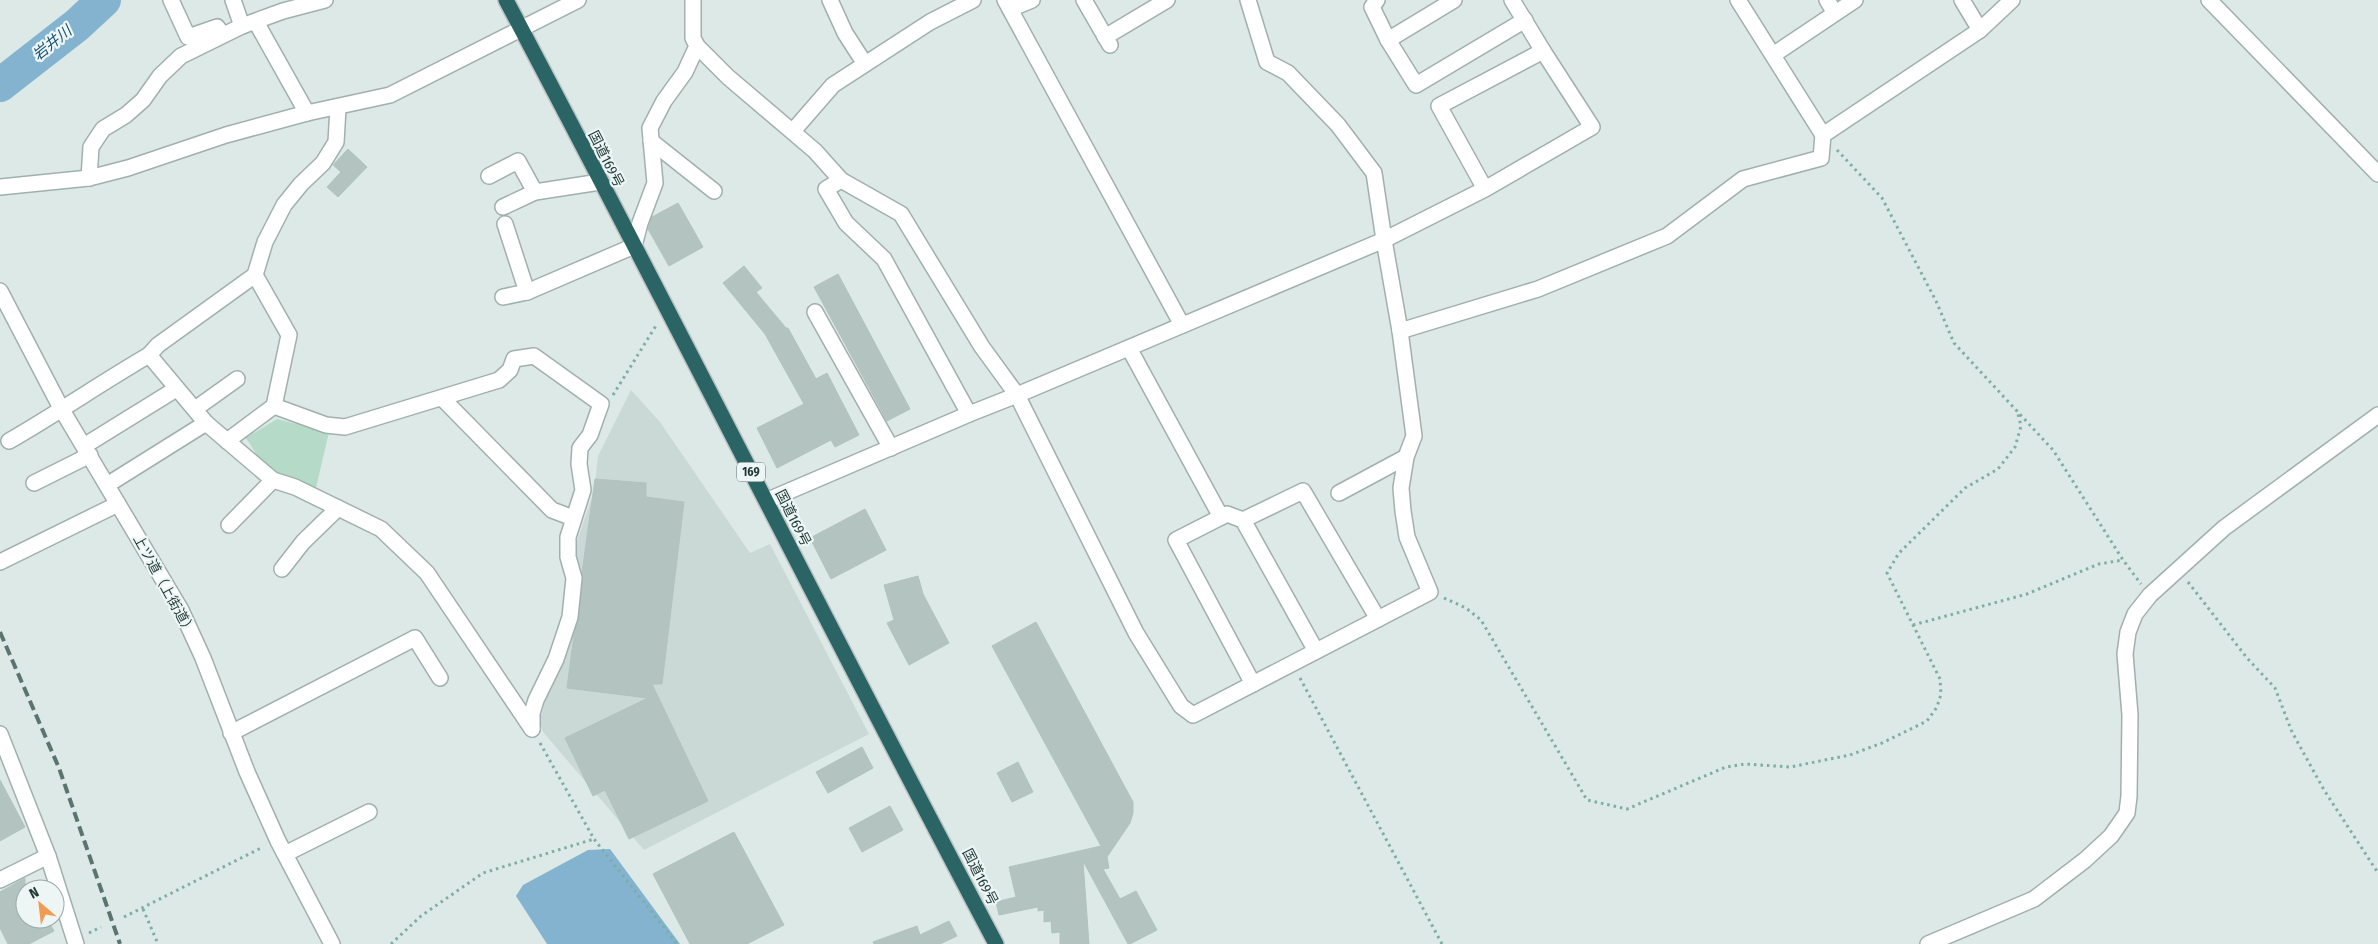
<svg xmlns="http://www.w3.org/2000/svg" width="2378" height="944" viewBox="0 0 2378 944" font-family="'Fira Sans Condensed','Noto Sans JP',sans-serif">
	<rect width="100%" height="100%" fill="#dde9e6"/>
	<!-- built -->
	<polygon fill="#cbd9d6" points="631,390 660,422 750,553 770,544 869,734 644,850 543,732 539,722 550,686 565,658 578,608 581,586 574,550 594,491 598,456"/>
	<!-- green -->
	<polygon fill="#b5dbc8" points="277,419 329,432 316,488 277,475 266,469 246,438"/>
	<!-- water -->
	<polygon fill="#84b3d0" points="610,849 680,944 547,944 516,896 523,885 588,850"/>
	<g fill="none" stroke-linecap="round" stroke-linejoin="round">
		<!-- river -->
		<polyline stroke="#84b3d0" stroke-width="34" points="0,85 77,25 104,0"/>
	</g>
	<!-- building -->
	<g fill="#b3c4c0" stroke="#b0c3bf">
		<polygon points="348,149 367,167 338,197 327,187 341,172 333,165"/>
		<polygon points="678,203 703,247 669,266 648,229 652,217"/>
		<polygon points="744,266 762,288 756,292 786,328 788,328 816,379 827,373 859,435 835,447 831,440 777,468 757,428 804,404 765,334 723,283"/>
		<polygon points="838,274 910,409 887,421 814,287"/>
		<polygon points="595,479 646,483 646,497 684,502 662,684 652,684 708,801 629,839 605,790 593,796 565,738 648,698 567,688 574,635 579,618 582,573"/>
		<polygon points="865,509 886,550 831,579 810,538"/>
		<polygon points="918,576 923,594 949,643 909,665 887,623 894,620 884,585"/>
		<polygon points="1036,622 1133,802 1133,813 1130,823 1107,857 1109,868 1103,869 1120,899 1136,891 1157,930 1130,944 1128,944 1083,861 1089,944 1060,944 1060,932 1052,933 1051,921 1044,922 1044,910 1038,911 1038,907 999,915 996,902 1016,897 1009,867 1101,846 992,646"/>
		<polygon points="862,747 873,768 828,793 816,772"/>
		<polygon points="1018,762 1033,792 1012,802 997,773"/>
		<polygon points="0,780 25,827 0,841"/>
		<polygon points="890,806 903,830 862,852 849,828"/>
		<polygon points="734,832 784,925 747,944 690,944 653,874"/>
		<polygon points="25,878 25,919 47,919 54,931 29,944 8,944 0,928 0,892"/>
		<polygon points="949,921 957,936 940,944 874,944 873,942 917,926 920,935"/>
	</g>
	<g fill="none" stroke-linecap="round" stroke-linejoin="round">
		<!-- minor casing -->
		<g stroke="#a0b0ae" stroke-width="18">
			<g id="minor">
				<polyline points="171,0 188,37 217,27 220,31"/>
				<polyline points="233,0 242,26"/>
				<polyline points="830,0 845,33 865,64"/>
				<polyline points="1005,0 1182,325"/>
				<polyline points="1084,0 1110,45"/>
				<polyline points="1248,0 1267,62 1288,73 1338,125 1374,173 1384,240 1485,189 1592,127 1543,51 1439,106 1485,189"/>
				<polyline points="1377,0 1372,7 1388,40 1454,0"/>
				<polyline points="1512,0 1543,51"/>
				<polyline points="1738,0 1823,135"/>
				<polyline points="1827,0 1835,13"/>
				<polyline points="1962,0 1980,30"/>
				<polyline points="2209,0 2378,174"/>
				<polyline points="1010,9 1032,0"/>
				<polyline points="256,22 307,113"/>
				<polyline points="1105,37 1167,0"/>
				<polyline points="1388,40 1416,85 1525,20"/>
				<polyline points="697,46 728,77 815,151 841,180 901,214 982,347 1017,395 1136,633 1181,706 1193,715 1430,592 1407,537 1403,511 1401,488 1406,457 1414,436 1400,331"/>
				<polyline points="1773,55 1855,0"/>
				<polyline points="793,131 833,85 930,22 973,0"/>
				<polyline points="651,141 714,191"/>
				<polyline points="489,176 518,161 535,192"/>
				<polyline points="89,178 91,147 103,129 126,115 143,100 160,76 181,56 242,26 283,11 325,0"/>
				<polyline points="841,180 826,189 846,223 884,259 969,414"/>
				<polyline points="0,187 89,178 128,168 226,135 307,113 390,95 578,0"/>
				<polyline points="503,207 535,192 600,182"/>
				<polyline points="505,224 527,292"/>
				<polyline points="0,291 62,410 181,610 203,658 247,772 278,841 332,944"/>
				<polyline points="503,297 527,292 634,246 640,223 655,183 650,128 664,101 685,72 697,46 693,38 693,0"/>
				<polyline points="815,312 891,448"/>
				<polyline points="1129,348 1221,517"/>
				<polyline points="149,355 206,423 273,480 295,487 381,529 427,573 532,729"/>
				<polyline points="442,398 552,510 573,518"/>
				<polyline points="274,406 326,425 345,427 499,380 510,370 514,359 534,356 601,404 590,435 580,448 579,464 583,490 568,537 568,557 574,578 570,617 556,659 536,700 532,713 532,729"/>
				<polyline points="195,409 237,379"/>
				<path d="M9,441C56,414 101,383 149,355L158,345L255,275L265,242L284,205L301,184L323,163L336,142L338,108"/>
				<polyline points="227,441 274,406 289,335 255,275"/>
				<polyline points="84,446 176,389"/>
				<polyline points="34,483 90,455"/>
				<polyline points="107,485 206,423"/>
				<polyline points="1339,493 1406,457"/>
				<polyline points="766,501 969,414 1017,395 1384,240 1400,331 1538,289 1667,236 1743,179 1821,158 1823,135 1980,30 2012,0"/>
				<polyline points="1243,520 1316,651"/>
				<polyline points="229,525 273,480"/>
				<polyline points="0,562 118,504"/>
				<polyline points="282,569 303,542 338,508"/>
				<polyline points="1253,684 1176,540 1227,514 1243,520 1303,491 1378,619"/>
				<polyline points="231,733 415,638 440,678"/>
				<polyline points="0,734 48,856 76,944"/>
				<polyline points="285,854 369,812"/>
				<polyline points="0,880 48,856"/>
				<polyline points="1928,944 2034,899 2085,860 2111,836 2127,813 2129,796 2130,715 2125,654 2128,632 2135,614 2150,595 2224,528 2378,415"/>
			</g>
		</g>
		<!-- highway casing -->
		<g stroke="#bcc3c3" stroke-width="18">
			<path id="highway" d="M506,0C672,313 830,631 996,944"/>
		</g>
		<!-- path -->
		<g stroke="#7dada8" stroke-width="3" stroke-dasharray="2.5 4" stroke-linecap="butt">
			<polyline points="1837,150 1882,198 1936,301 1954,343 2053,450 2123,560 2141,584"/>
			<polyline points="613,395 657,324"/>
			<polyline points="2188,582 2247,658 2275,688 2292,732 2324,790 2378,873"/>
			<polyline points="1444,598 1466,608 1481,620 1587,800 1627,809 1726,767 1745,764 1790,767 1850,755 1882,743 1927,721 1937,707 1941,694 1940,679 1887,573 1899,553 1965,488 1998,469 2015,447 2021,426 2017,410"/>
			<polyline points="1913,625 2027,594 2099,564 2123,560"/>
			<polyline points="1300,678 1442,944"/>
			<polyline points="540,743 594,839 677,944"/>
			<polyline points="143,909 158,944"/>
			<polyline points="124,917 263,847"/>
			<polyline points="89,933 101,927"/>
			<polyline points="391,944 421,916 483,873 594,839"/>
		</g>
		<!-- minor -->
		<use href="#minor" stroke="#fff" stroke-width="15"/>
		<!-- highway -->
		<use href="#highway" stroke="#2b6464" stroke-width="15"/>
		<!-- rail -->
		<polyline stroke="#597473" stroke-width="4" stroke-dasharray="10 5" stroke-linecap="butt" points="0,632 59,768 120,944"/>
	</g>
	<g text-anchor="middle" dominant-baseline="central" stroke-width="4.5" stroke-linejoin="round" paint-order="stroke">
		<!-- shield labels -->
		<rect fill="#edf6f4" stroke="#5d7170" stroke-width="1" x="737" y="462.5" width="28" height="19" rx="4"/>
		<g font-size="12" font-weight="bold" fill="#1f3837">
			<text x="751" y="472">169</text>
		</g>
		<!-- street labels -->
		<g font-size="14" fill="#1f3837" stroke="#edf6f4">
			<text transform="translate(606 159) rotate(63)">国道169号</text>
			<text transform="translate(793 518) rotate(63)">国道169号</text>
			<text transform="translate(164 585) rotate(61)">上ツ道（上街道）</text>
			<text transform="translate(980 877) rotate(63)">国道169号</text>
		</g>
		<!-- water labels -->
		<g font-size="15" font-style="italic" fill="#1a5173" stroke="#edf6f4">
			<text transform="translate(52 43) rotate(-39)">岩井川</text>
		</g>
	</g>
	<!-- north arrow -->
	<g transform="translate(40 904) rotate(332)"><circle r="24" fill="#edf6f4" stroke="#9baaa8"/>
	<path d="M0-4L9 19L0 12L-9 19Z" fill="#f29c52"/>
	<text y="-8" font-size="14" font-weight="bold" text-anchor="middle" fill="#1f3837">N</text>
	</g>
</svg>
